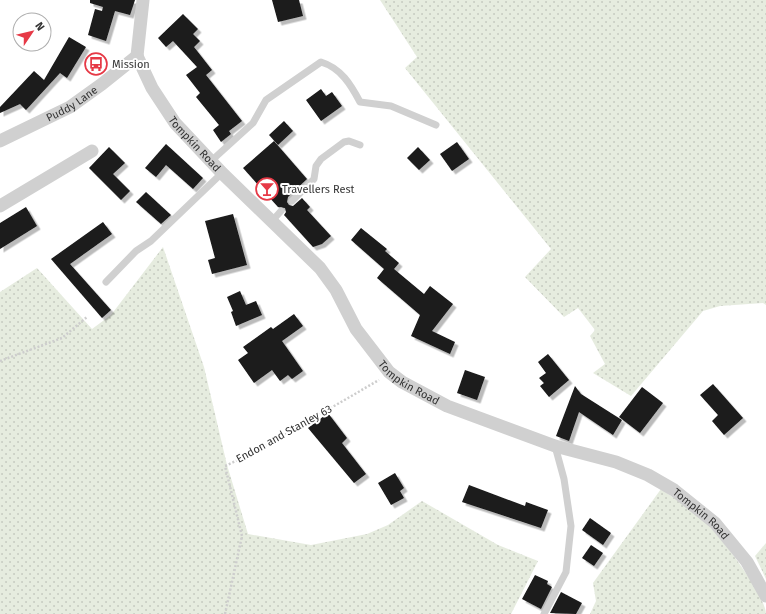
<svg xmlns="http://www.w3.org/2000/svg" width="766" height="614" viewBox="0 0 766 614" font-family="'Fira Sans',sans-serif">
	<defs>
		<pattern id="grass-dots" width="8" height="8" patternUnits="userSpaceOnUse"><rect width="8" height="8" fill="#e6ecdf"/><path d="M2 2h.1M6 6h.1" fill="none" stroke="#c6cbc0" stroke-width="1.8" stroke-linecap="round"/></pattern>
		<filter id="shadow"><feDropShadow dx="3.5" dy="3.5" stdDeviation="0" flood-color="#0004"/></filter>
	</defs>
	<rect width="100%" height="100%" fill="#fff"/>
	<!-- grass -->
	<g fill="url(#grass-dots)">
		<polygon points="380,0 766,0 766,305 763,303 720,306 703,311 631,396 593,373 605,364 590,336 595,330 578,308 564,317 525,277 551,249 405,68 417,57"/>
		<polygon points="163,247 204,367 227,465 248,534 311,545 367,534 388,525 422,501 498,545 538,561 511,614 0,614 0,292 37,268 92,329 111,315"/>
		<path d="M661,489C675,499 690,508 703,520C718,532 766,596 766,614H590L596,601L593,583Z"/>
		<polygon points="766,543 766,579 755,556"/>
	</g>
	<!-- building -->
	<g fill="#1a1a1a" filter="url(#shadow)">
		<polygon points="90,0 135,0 130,15 115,11 106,41 88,35 95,9 102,11 103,7 90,3"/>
		<polygon points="272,0 299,0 303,16 278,22"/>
		<polygon points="183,14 198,29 193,34 200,41 194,47 212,70 206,75 242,121 229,131 231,134 221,142 213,130 219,125 196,97 200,93 186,75 197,67 173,41 166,47 158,38"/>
		<polygon points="69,37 86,47 67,78 60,73 26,110 20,104 0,113 0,107 34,71 44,80"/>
		<polygon points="321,89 326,96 332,92 342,106 321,121 306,100"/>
		<polygon points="284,121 293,131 278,145 269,135"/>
		<polygon points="274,141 307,179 288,197 287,202 289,205 293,206 302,198 310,207 307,210 331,236 322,244 313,247 284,215 286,212 285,208 278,207 243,168"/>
		<polygon points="457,142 469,159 452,171 440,154"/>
		<polygon points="166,144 203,178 193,189 166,165 156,177 145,168"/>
		<polygon points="109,147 125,163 113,174 130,191 121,200 89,168"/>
		<polygon points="418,147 430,160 419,170 407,158"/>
		<polygon points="146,192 171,215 161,224 136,202"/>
		<polygon points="26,207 37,226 0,249 0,223"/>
		<polygon points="233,214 247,265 212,274 208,260 215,258 205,221"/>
		<polygon points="103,222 112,234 70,264 111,310 102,318 51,259"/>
		<polygon points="361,228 387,249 385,251 399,263 394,269 424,294 430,286 453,304 432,331 455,342 450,354 411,336 420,315 377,278 384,269 351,240"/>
		<polygon points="240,291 246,305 256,301 262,315 236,326 231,312 233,311 227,297"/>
		<polygon points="294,314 303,326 282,341 303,371 292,379 288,375 280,381 272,370 254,383 238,360 248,353 243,347 271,327 273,329"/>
		<polygon points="548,354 569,380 549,397 540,386 544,383 539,378 546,373 538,362"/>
		<polygon points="465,370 485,377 477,400 457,393"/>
		<polygon points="713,384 743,418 724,435 712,421 718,415 700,395"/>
		<polygon points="575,386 581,394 622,420 613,435 579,412 569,441 556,436"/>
		<polygon points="642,387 663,403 640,433 619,417"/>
		<polygon points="328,413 347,438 342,443 366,474 354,483 308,428"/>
		<polygon points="395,473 404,488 400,491 404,498 391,505 378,483"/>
		<polygon points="469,485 525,506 526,502 548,510 541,528 462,502"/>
		<polygon points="590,518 611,533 603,545 582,530"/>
		<polygon points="591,545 603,553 594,566 582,558"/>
		<polygon points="535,575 548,581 547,584 552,587 541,609 522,599"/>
		<polygon points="561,592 582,603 576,614 550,613"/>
	</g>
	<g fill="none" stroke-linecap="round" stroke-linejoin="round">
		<!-- path -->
		<g stroke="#cdcdcd" stroke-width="2.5" stroke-dasharray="2 2" stroke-linecap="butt">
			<polyline points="0,361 62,338 87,317"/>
			<polyline points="225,614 242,536 225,466 253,453 379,380"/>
		</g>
		<!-- lane -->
		<g stroke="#d0d0d0" stroke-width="7">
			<path d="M210,162L253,123L266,100L321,62C341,68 351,85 360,102L391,106L436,125"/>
			<polyline points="292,201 314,179 316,166 321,159 344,142 349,141 360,145"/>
			<polyline points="272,221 281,211"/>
			<polyline points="106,282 136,251 151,241 222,173"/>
			<polyline points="544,614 566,572 571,526 564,479 555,446"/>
		</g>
		<!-- street -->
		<g stroke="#d0d0d0" stroke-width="13">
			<path id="s1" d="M137,56L152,88L175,123L222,173L320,268L336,290L356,329L389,372L402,382L447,406L555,446L616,462L648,475L674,490L715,523L747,562L766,596"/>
			<polyline points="137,56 143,0"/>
			<path id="s2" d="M0,141L70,107L102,84L137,56"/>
			<polyline points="0,206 92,151"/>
		</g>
	</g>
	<!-- icons -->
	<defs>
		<g id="bus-ring" transform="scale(1.15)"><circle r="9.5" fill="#fff" stroke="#e63946" stroke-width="1.5"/><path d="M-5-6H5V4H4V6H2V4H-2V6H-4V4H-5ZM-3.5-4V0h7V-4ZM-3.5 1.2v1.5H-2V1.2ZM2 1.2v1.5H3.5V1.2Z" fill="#e63946"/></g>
		<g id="bar-ring" transform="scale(1.15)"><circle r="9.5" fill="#fff" stroke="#e63946" stroke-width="1.5"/><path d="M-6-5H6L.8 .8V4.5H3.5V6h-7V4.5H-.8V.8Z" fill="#e63946"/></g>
	</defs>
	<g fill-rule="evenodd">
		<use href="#bus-ring" x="96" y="64"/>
		<use href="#bar-ring" x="267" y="189"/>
	</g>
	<g text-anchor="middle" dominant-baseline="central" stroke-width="4" stroke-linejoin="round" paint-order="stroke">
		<!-- poi labels -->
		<g font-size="11" fill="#333" stroke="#fff" text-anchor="start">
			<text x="112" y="64">Mission</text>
			<text x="282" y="189">Travellers Rest</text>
		</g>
		<!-- street labels -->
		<g font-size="11" fill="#333" stroke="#fff">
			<text stroke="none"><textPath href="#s2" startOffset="81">Puddy Lane</textPath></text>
			<text stroke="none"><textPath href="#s1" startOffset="106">Tompkin Road</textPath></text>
			<text stroke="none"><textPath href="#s1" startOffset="430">Tompkin Road</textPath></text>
			<text transform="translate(284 434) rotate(-29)">Endon and Stanley 63</text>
			<text stroke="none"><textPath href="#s1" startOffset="754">Tompkin Road</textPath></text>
		</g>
	</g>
	<!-- north arrow -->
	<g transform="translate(32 32) rotate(55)"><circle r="19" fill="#ffffff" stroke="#adadad"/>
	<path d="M0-3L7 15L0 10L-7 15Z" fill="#e63946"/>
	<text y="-6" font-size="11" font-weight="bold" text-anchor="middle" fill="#333333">N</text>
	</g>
</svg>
